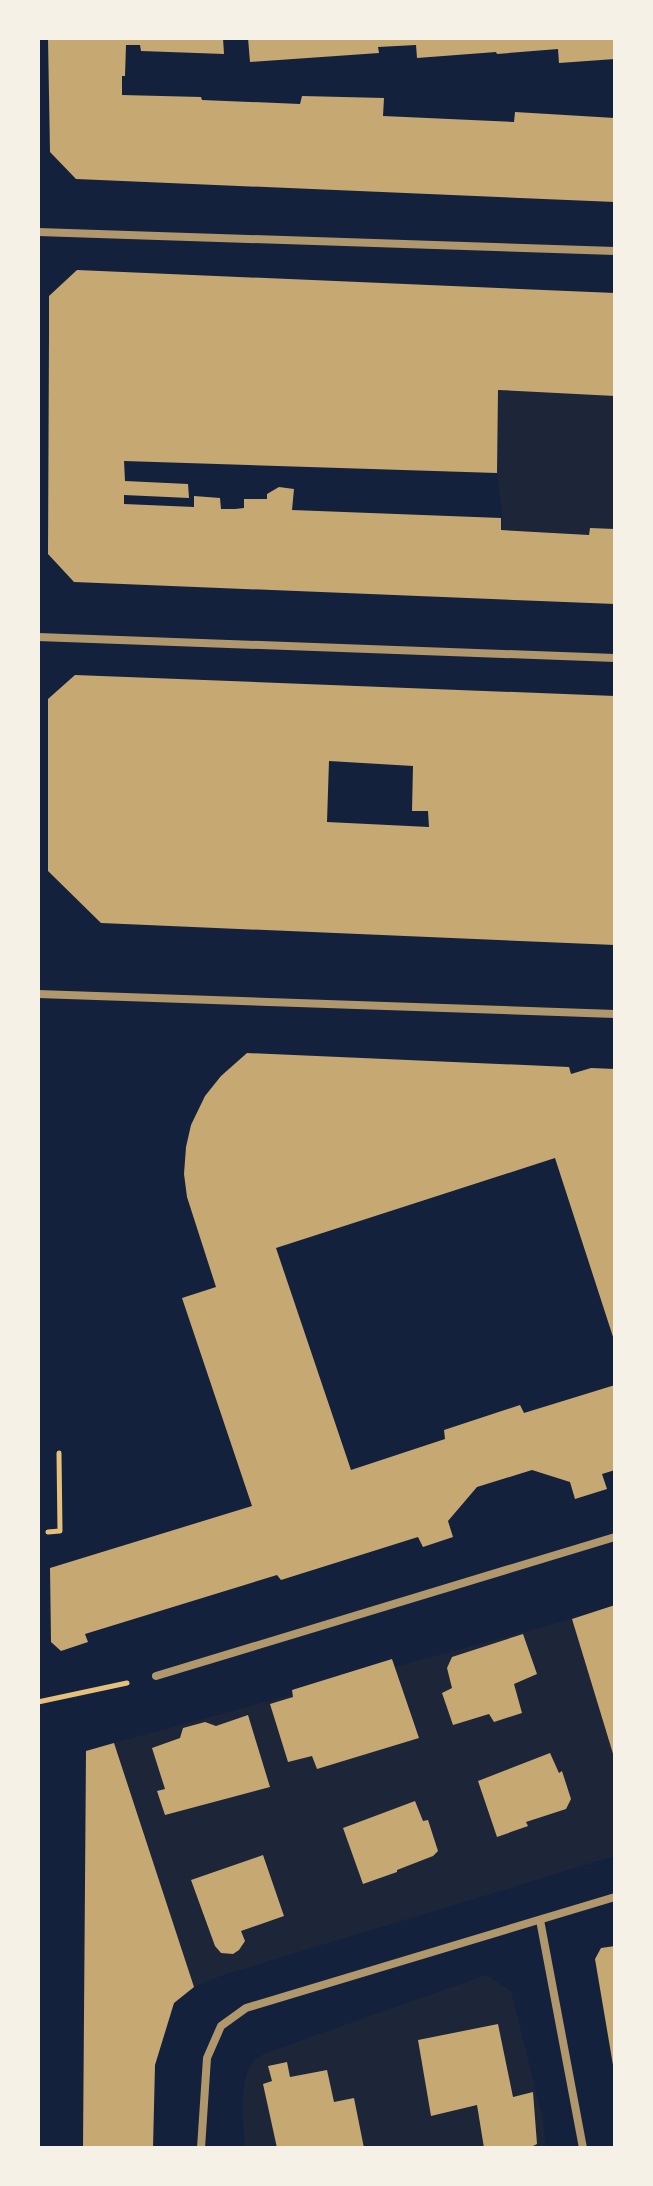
<svg xmlns="http://www.w3.org/2000/svg" width="653" height="2186" viewBox="0 0 653 2186" font-family="Arial,sans-serif">
	<rect width="100%" height="100%" fill="#14213d"/>
	<!-- green -->
	<g fill="#1d2539">
		<polygon points="498,390 615,395 615,529 590,528 589,535 501,530 502,515 497,473"/>
		<polygon points="572,1619 615,1760 615,1856 223,1975 194,1987 114,1743"/>
		<path d="M486,1975L511,1991L543,2120L546,2148H529L533,2092L513,2097L498,2024L418,2040L431,2116L477,2105L484,2148H364L354,2098L334,2102L326,2070L290,2077L286,2062L268,2066L272,2081L263,2084L277,2148H245C244,2125 238,2082 252,2063C257,2056 266,2053 274,2050Z"/>
	</g>
	<!-- building -->
	<g fill="#c6a872" fill-rule="evenodd">
		<polygon points="48,38 223,38 224,54 141,51 140,45 126,45 125,76 122,76 122,95 201,97 202,100 300,104 302,96 384,98 383,116 514,122 515,112 615,118 615,202 76,179 50,152"/>
		<polygon points="248,38 615,38 615,59 559,63 558,49 497,54 496,52 417,58 416,45 378,47 379,53 250,62"/>
		<polygon points="77,270 615,293 615,396 498,390 497,473 124,461 125,481 188,484 189,498 124,495 124,504 194,507 194,496 220,498 221,509 235,509 244,508 244,499 267,499 267,494 279,487 294,489 292,510 501,518 501,530 589,535 590,528 615,529 615,604 74,582 48,554 49,336 49,296"/>
		<path d="M75,675L615,696V945L101,923L48,871V699ZM329,761L413,766L412,811H428L429,827L327,822Z"/>
		<polygon points="247,1053 569,1067 571,1074 591,1068 615,1069 615,1343 555,1158 276,1248 351,1470 445,1439 444,1430 520,1405 524,1413 615,1385 615,1470 602,1474 607,1489 575,1499 570,1482 532,1470 477,1487 448,1521 453,1537 423,1547 418,1537 281,1580 277,1575 85,1634 88,1642 61,1651 51,1642 50,1568 252,1506 182,1298 216,1287 187,1197 184,1174 186,1147 191,1125 205,1096 221,1076"/>
		<polygon points="615,1605 615,1757 614,1757 572,1619"/>
		<polygon points="523,1634 537,1674 514,1684 522,1713 494,1722 489,1714 453,1725 442,1693 452,1688 447,1668 452,1657"/>
		<polygon points="392,1659 419,1738 317,1769 312,1756 288,1762 270,1704 293,1697 292,1690"/>
		<polygon points="248,1715 270,1787 165,1815 157,1791 165,1789 152,1748 180,1738 183,1728 205,1722 216,1726"/>
		<polygon points="114,1743 194,1987 174,2003 155,2065 153,2148 83,2148 86,1751"/>
		<polygon points="550,1753 559,1773 562,1771 571,1799 566,1809 526,1822 528,1826 497,1837 478,1781"/>
		<polygon points="415,1801 423,1821 428,1820 438,1851 433,1856 397,1870 397,1872 363,1884 343,1828"/>
		<polygon points="263,1855 284,1916 241,1931 245,1941 239,1950 233,1954 221,1953 215,1946 191,1880"/>
		<polygon points="615,1946 615,2065 613,2065 595,1959 601,1948"/>
		<polygon points="498,2024 513,2097 533,2092 537,2144 529,2148 484,2148 477,2105 431,2116 418,2040"/>
		<polygon points="287,2062 290,2077 327,2070 334,2102 354,2098 364,2148 277,2148 263,2084 272,2081 268,2066"/>
	</g>
	<g fill="none" stroke-linecap="round" stroke-linejoin="round">
		<!-- path -->
		<g stroke="#e5c07b" stroke-width="5">
			<polyline points="48,1532 60,1531 59,1453"/>
			<polyline points="38,1702 127,1683"/>
		</g>
		<!-- minor -->
		<g stroke="#b1986c" stroke-width="8">
			<polyline points="38,232 615,251"/>
			<polyline points="38,637 615,658"/>
			<polyline points="38,994 615,1014"/>
			<polyline points="156,1676 615,1537"/>
			<polyline points="540,1920 583,2148"/>
			<polyline points="201,2148 207,2058 221,2026 246,2008 615,1897"/>
		</g>
	</g>
	<!-- border -->
	<rect width="653" height="2186" fill="none" stroke="#f6f1e7" stroke-width="80"/>
</svg>
